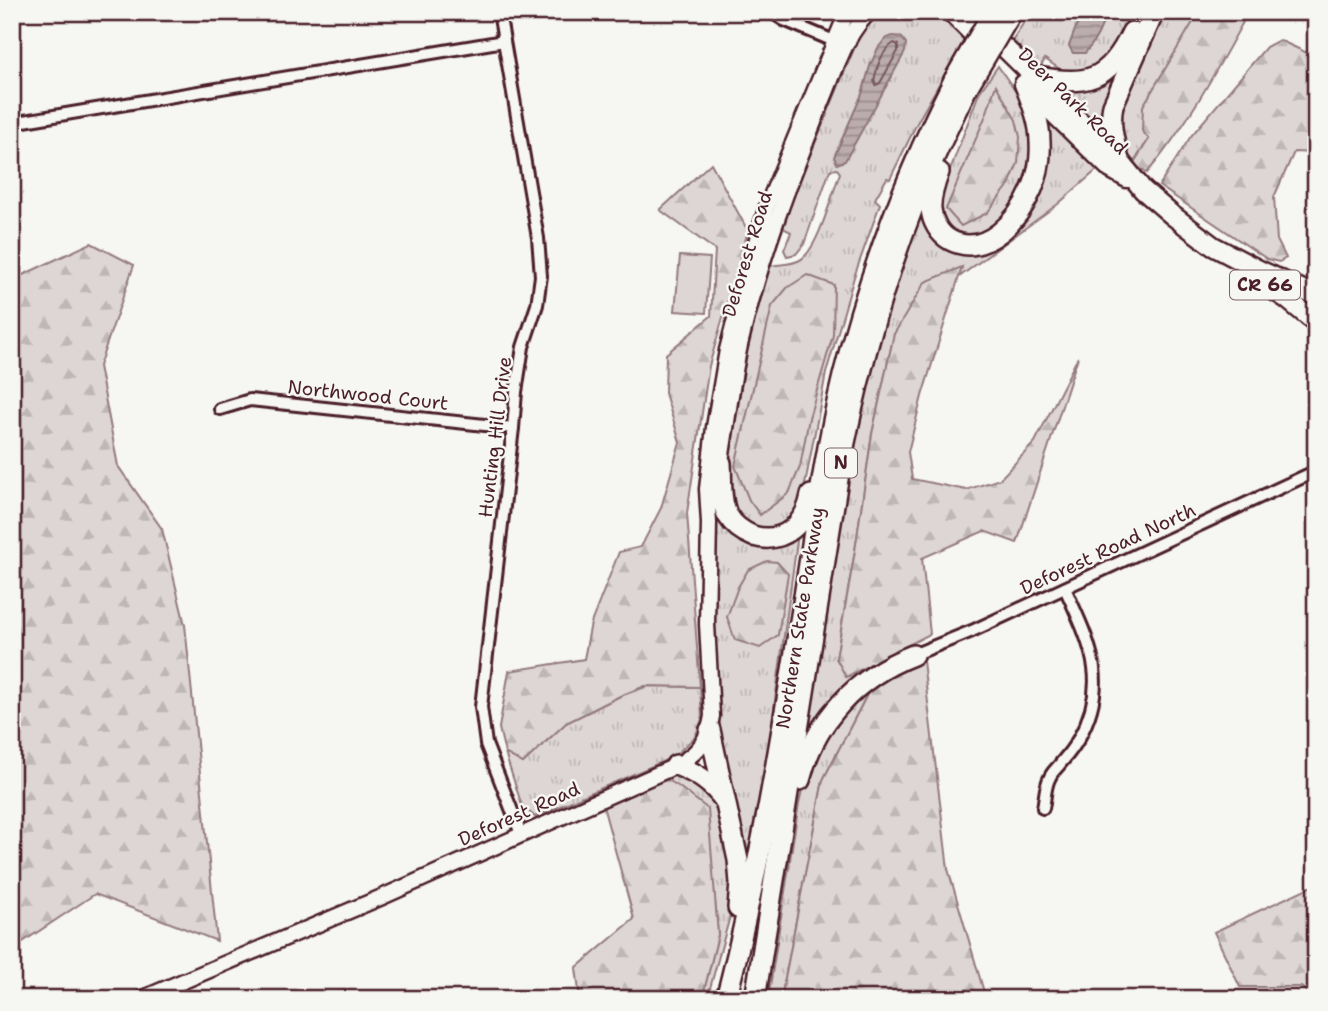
<svg xmlns="http://www.w3.org/2000/svg" width="1328" height="1011" viewBox="0 0 1328 1011" font-family="'Shantell Sans',sans-serif">
	<defs>
		<pattern id="grass-tufts" width="24" height="20" patternUnits="userSpaceOnUse" patternTransform="scale(1.75)"><rect width="24" height="20" fill="#ddd6d5"/><path d="M3 7l-1-3M5 7V3M7 7l1-3M15 17l-1-3M17 17v-4M19 17l1-3" fill="none" stroke="#bfb7b7"/></pattern>
		<pattern id="forest-firs" width="22" height="20" patternUnits="userSpaceOnUse" patternTransform="scale(1.75)"><rect width="22" height="20" fill="#ddd6d5"/><path d="M5 1l3.5 6h-7zM16 11l3.5 6h-7z" fill="#bfb7b7"/></pattern>
		<pattern id="water-rules" width="6" height="5" patternUnits="userSpaceOnUse" patternTransform="scale(1.75)"><rect width="6" height="5" fill="#bbadae"/><path d="M0 2.5h6" fill="none" stroke="#9a8c8e"/></pattern>
	</defs>
	<rect width="100%" height="100%" fill="#f6f6f2"/>
	<filter id="ink" filterUnits="userSpaceOnUse"><feTurbulence type="fractalNoise" baseFrequency=".0143" numOctaves="2"/><feDisplacementMap in="SourceGraphic" scale="14" xChannelSelector="R" yChannelSelector="G"/><feConvolveMatrix kernelMatrix="1 2 1 2 8 2 1 2 1" color-interpolation-filters="sRGB"/></filter>
	<g filter="url(#ink)">
		<!-- grass -->
		<g fill="url(#grass-tufts)" stroke="#947a80" stroke-width="2">
			<path d="M883,12H936L942,15L966,37L918,121L890,179L887,178L875,199L880,204L854,277L826,373L801,506L785,525L761,531L738,521L725,489L749,337L767,267C778,263 789,266 800,260C818,250 832,194 840,173L837,169L830,170L804,244L796,254L787,256L784,250L791,232L783,228L785,216L861,32L876,16Z"/>
			<polygon points="1026,12 1131,12 1113,50 1097,67 1079,72 1064,72 1045,59 1039,70 1010,45 1024,22 1021,19"/>
			<polygon points="1161,12 1199,12 1176,53 1149,139 1133,164 1122,148 1116,114"/>
			<path d="M998,66C1012,87 1029,106 1031,133C1032,169 1016,213 984,232C981,234 978,236 974,237C961,241 950,232 940,225L937,192H944L949,173L979,93Z"/>
			<polygon points="1113,70 1117,75 1103,108 1101,125 1098,127 1092,124 1059,91"/>
			<polygon points="1049,121 1098,169 1058,204 959,277 962,268 894,334 872,434 855,551 836,658 847,677 886,656 848,683 822,708 807,730 857,406 918,212 923,212 927,230 940,243 968,252 1029,202 1046,123"/>
			<polygon points="717,512 731,531 798,534 766,766 747,864 742,862 717,706 713,628 715,515"/>
			<polygon points="872,685 823,780 781,999 768,999 799,803 810,756 837,711"/>
			<polygon points="648,686 700,687 702,719 695,737 673,757 535,817 522,806 505,753 523,763 566,723 620,696"/>
			<polygon points="674,774 695,778 719,805 732,870 732,909 707,999 702,999 718,935 713,878 661,776"/>
		</g>
		<!-- forest -->
		<g fill="url(#forest-firs)" stroke="#947a80" stroke-width="2">
			<path d="M1199,12H1243V22C1214,75 1186,127 1147,173L1133,164L1149,139L1142,131L1143,106Z"/>
			<polygon points="1279,40 1316,57 1316,153 1294,152 1274,197 1277,240 1286,258 1279,262 1267,259 1159,186 1191,136 1266,47"/>
			<polygon points="996,85 1016,120 1020,137 1018,163 1009,185 987,213 961,226 946,209 986,115"/>
			<polygon points="711,163 748,231 709,366 687,513 700,687 645,686 620,696 566,723 523,763 505,753 499,728 509,671 584,659 591,623 619,552 641,547 661,508 680,442 665,393 666,354 711,316 715,250 660,210"/>
			<polygon points="91,243 134,265 99,366 118,466 162,529 185,625 217,941 95,894 21,943 12,939 12,280"/>
			<polygon points="962,267 922,396 908,452 912,479 966,490 1000,479 1035,442 1078,357 1017,543 984,531 922,558 930,634 846,677 836,658 855,551 872,434 894,334 925,282"/>
			<polygon points="807,275 834,285 833,335 809,418 800,467 789,493 760,515 749,500 735,466 772,306 787,288"/>
			<polygon points="767,561 777,562 788,574 778,635 760,648 735,640 727,617 738,587 748,570"/>
			<polygon points="923,661 948,869 986,999 781,999 823,780 872,685"/>
			<polygon points="661,776 678,786 708,809 718,935 702,999 580,999 576,968 634,919 603,806"/>
			<polygon points="1316,884 1316,999 1301,987 1240,987 1214,932"/>
		</g>
		<!-- pitch -->
		<polygon fill="#ddd6d5" stroke="#947a80" stroke-width="2" points="680,256 710,258 706,313 675,311"/>
		<!-- water -->
		<g fill="url(#water-rules)" stroke="#8e747a" stroke-width="2">
			<path d="M1087,12H1106C1102,29 1096,41 1085,53H1073L1069,46L1076,27Z"/>
			<polygon points="893,36 901,37 906,43 905,52 845,161 837,164 834,157 862,94 870,66 878,48 886,38"/>
		</g>
		<g fill="none" stroke-linecap="round" stroke-linejoin="round">
			<!-- shore -->
			<path stroke="#77585f" stroke-width="2" d="M894,43L898,45V51L880,83L876,85L874,81C877,67 881,51 894,43Z"/>
			<!-- minor casing -->
			<g stroke="#4a1f2b" stroke-width="16">
				<g id="minor">
					<polyline points="499,12 538,238 541,276 537,305 523,347 516,392 513,428 481,707 486,744 521,834"/>
					<polyline points="772,12 784,20 834,41"/>
					<polyline points="12,123 504,41"/>
					<polyline points="220,409 250,400 513,428"/>
					<polyline points="913,655 972,631 1316,471"/>
					<path d="M1043,808C1045,799 1045,785 1050,777C1052,772 1057,768 1060,764C1067,756 1074,747 1079,738C1111,681 1089,642 1065,588"/>
				</g>
			</g>
			<!-- tertiary casing -->
			<g stroke="#4a1f2b" stroke-width="19">
				<g id="tertiary">
					<path d="M719,472C727,429 731,384 741,341C761,257 790,180 823,100C835,72 846,32 870,12"/>
					<path d="M141,999L382,897L669,769C694,757 708,744 712,716L707,624L709,523L707,489L714,427L727,350L749,265L767,206L847,12"/>
				</g>
			</g>
			<!-- primary casing -->
			<g stroke="#4a1f2b" stroke-width="23">
				<g id="primary">
					<polyline points="951,12 974,35"/>
					<polyline points="968,12 1119,160 1143,190 1172,215 1213,246 1259,270 1316,296"/>
					<polyline points="1024,84 1111,169 1127,178"/>
					<polyline points="1252,276 1287,299 1316,323"/>
				</g>
			</g>
			<!-- motorway casing -->
			<g stroke="#4a1f2b" stroke-width="24">
				<g id="motorway">
					<path d="M1034,76C1085,87 1109,82 1132,32"/>
					<path d="M1119,160C1114,141 1109,125 1113,105L1154,12"/>
					<path d="M939,172C935,183 930,197 931,209C932,221 939,234 950,240C985,259 1019,219 1032,189C1038,175 1041,158 1040,142C1040,122 1032,103 1025,85"/>
					<path d="M721,463C722,479 720,502 728,516C734,526 743,532 753,536C784,545 806,523 811,495"/>
					<polyline points="710,730 738,860 740,883 738,908"/>
					<path d="M676,765C698,774 711,782 725,801"/>
					<path d="M800,780C815,721 856,677 913,655"/>
					<path d="M726,999C759,872 780,744 801,615C814,535 824,454 843,376C869,273 906,174 954,80"/>
					<path d="M755,999L839,473C856,383 879,295 912,210C928,168 948,128 967,88"/>
				</g>
			</g>
			<!-- minor -->
			<use href="#minor" stroke="#f6f6f2" stroke-width="10"/>
			<!-- tertiary -->
			<use href="#tertiary" stroke="#f6f6f2" stroke-width="14"/>
			<!-- primary -->
			<use href="#primary" stroke="#f6f6f2" stroke-width="18"/>
			<!-- motorway -->
			<use href="#motorway" stroke="#f6f6f2" stroke-width="19"/>
			<!-- motorway-bridge casing -->
			<g stroke="#4a1f2b" stroke-width="24" stroke-linecap="butt">
				<g id="motorway-bridge">
					<polyline points="954,80 993,12"/>
					<polyline points="967,88 1012,12"/>
				</g>
			</g>
			<!-- motorway-bridge -->
			<use href="#motorway-bridge" stroke="#f6f6f2" stroke-width="19"/>
		</g>
	</g>
	<g text-anchor="middle" dominant-baseline="central" stroke-width="5" stroke-linejoin="round" paint-order="stroke">
		<!-- shield labels -->
		<g fill="#f6f6f2" stroke="#7e6067" stroke-width="2">
			<rect x="1230" y="270.5" width="70" height="29" rx="5"/>
			<rect x="825" y="448.5" width="32" height="29" rx="5"/>
		</g>
		<g font-size="18" font-weight="bold" fill="#4a1f2b">
			<text x="1265" y="285">CR 66</text>
			<text x="841" y="463">N</text>
		</g>
		<!-- street labels -->
		<g font-size="19" fill="#4a1f2b" stroke="#f6f6f2">
			<text transform="translate(1073 101) rotate(44)">Deer Park Road</text>
			<text transform="translate(747 254) rotate(-73)">Deforest Road</text>
			<text transform="translate(368 395) rotate(6)">Northwood Court</text>
			<text transform="translate(495 437) rotate(-83)">Hunting Hill Drive</text>
			<text transform="translate(1108 549) rotate(-25)">Deforest Road North</text>
			<text transform="translate(800 618) rotate(-81)">Northern State Parkway</text>
			<text transform="translate(519 814) rotate(-24)">Deforest Road</text>
		</g>
	</g>
	<!-- margin -->
	<rect width="1328" height="1011" fill="none" stroke="#f6f6f2" stroke-width="42"/>
	<rect x="21" y="21" width="1286" height="969" fill="none" stroke="#4a1f2b" stroke-width="2.5" filter="url(#ink)"/>
</svg>
